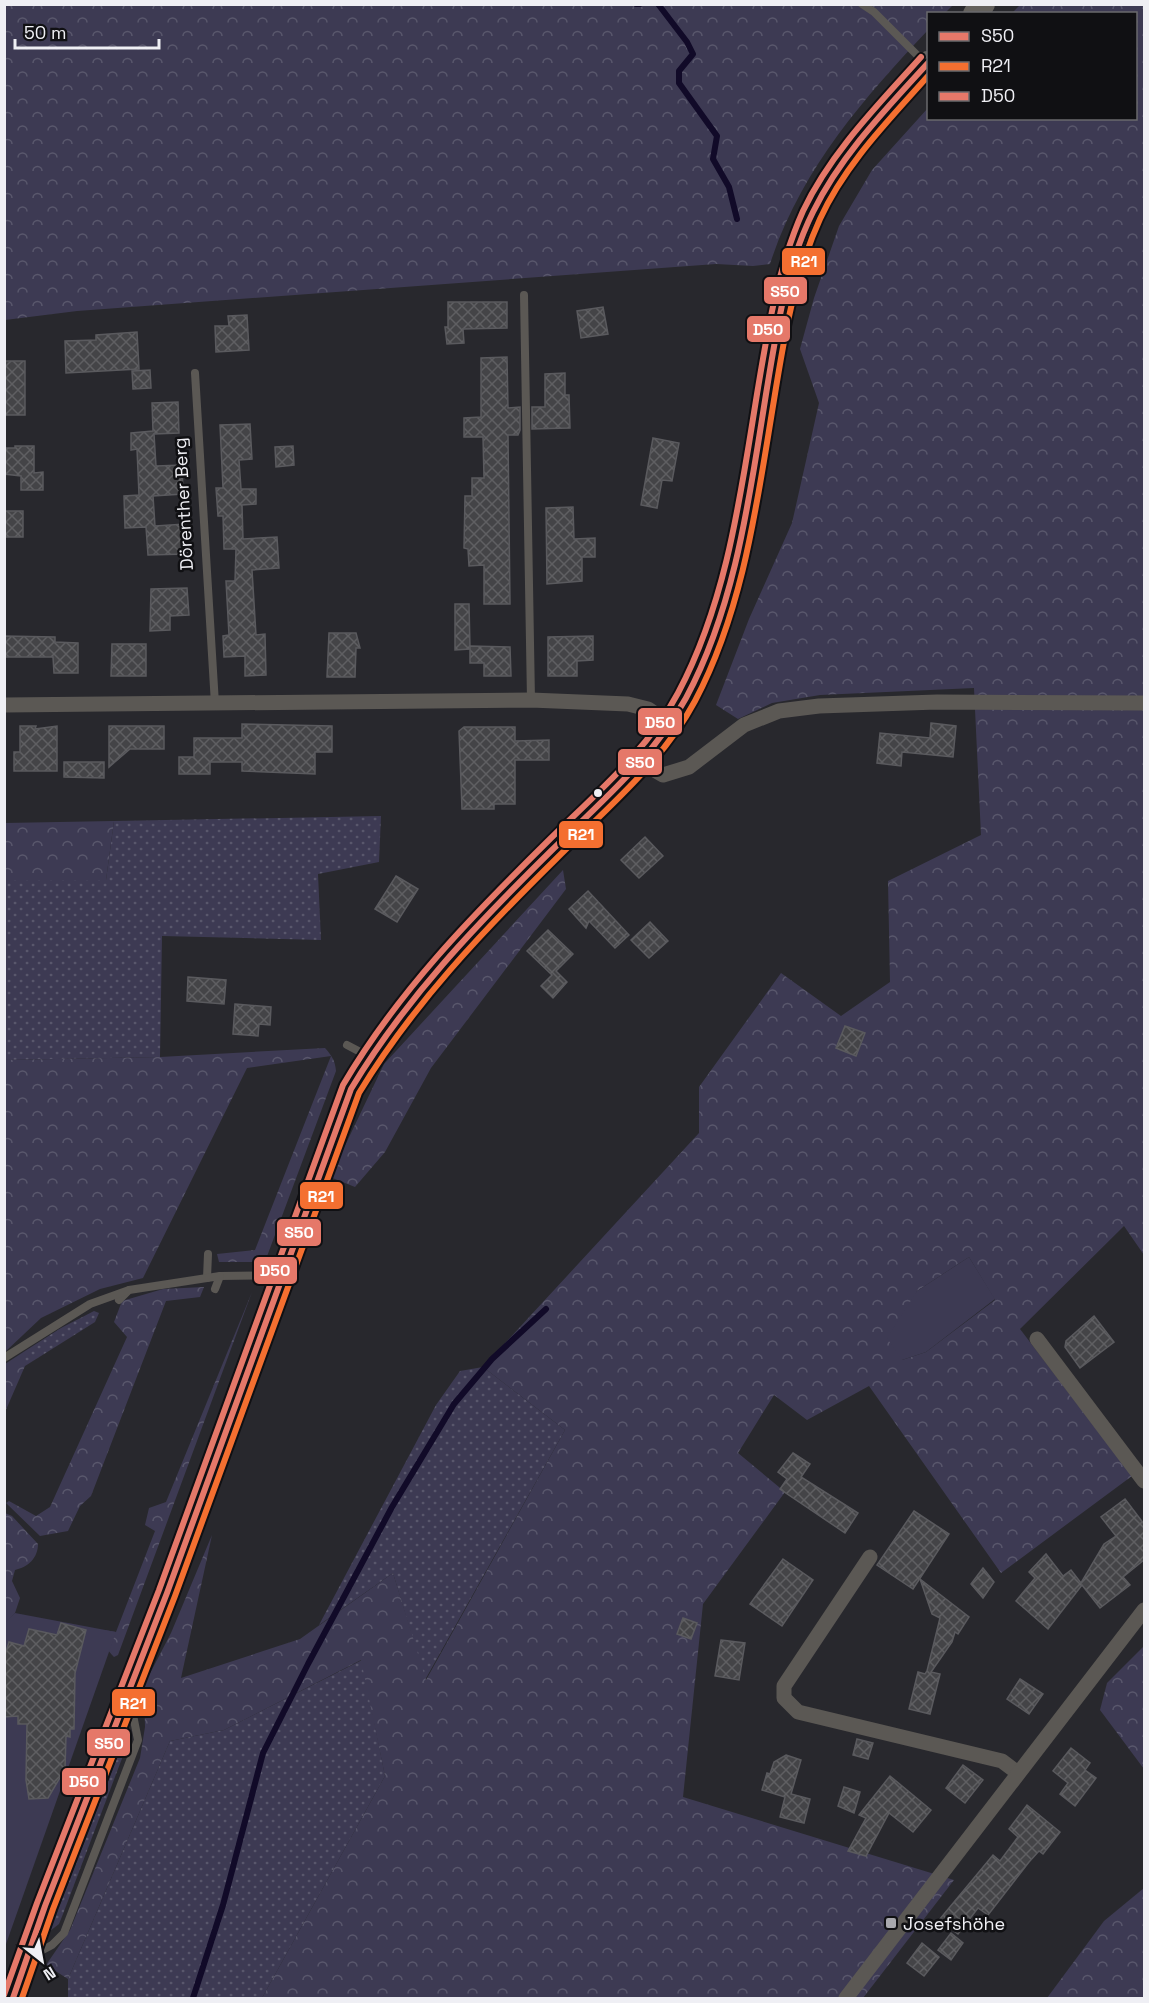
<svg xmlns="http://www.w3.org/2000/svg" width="1149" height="2003" viewBox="0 0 1149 2003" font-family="'Space Grotesk',sans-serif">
	<defs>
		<pattern id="grass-dots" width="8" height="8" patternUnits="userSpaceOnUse" patternTransform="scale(1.5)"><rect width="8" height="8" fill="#3d3a53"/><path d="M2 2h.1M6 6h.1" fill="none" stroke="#59576c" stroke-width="1.8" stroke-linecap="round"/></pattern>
		<pattern id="forest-crowns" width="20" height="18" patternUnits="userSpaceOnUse" patternTransform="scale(1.5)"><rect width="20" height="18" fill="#3d3a53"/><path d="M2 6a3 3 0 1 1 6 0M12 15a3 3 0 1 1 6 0" fill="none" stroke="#59576c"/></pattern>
		<pattern id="building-cross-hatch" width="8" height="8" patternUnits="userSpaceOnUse" patternTransform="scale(1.5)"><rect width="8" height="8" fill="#444447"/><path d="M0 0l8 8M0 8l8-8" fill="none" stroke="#5f5f62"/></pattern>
	</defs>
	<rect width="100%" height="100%" fill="#28282d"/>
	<!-- grass -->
	<g fill="url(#grass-dots)">
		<polygon points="381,816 379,862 318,874 321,940 162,936 160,1057 5,1060 4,880 106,880 114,821"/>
		<polygon points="94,1311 99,1313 95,1322 25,1366 25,1351 61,1328"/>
		<polygon points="483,1367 565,1430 425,1680 393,1573 319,1625 436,1405 460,1371"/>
		<polygon points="362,1660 385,1776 262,1998 68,1998 68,1979 170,1741 224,1730"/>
		<polygon points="127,1732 129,1740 63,1914 59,1924 50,1931"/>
	</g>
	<!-- forest -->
	<g fill="url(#forest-crowns)" fill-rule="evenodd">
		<path d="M4,5H953L945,13L928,14V30C862,100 800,171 770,264L753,266L716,264L77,311L5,320Z"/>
		<path d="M1020,5H1144V1255L1124,1226L1020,1329L1132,1476L1001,1573L869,1386L807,1420L774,1395L738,1453L785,1492L703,1604L683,1797L954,1880L863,1998H262L385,1776L361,1660L224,1730L170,1741L68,1979L46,1965L70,1930L140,1758L145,1727L144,1685L171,1633L212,1535L181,1678L300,1639L393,1573L426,1680L565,1430L483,1367L699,1133V1087L781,973L841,1016L890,982L888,881L981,835L974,688L820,695L772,703L738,719L716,705L749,619L792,523L819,403L800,349L814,298L839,226L872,170L928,108V118H1136V14L1012,13ZM969,1257L995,1300L926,1352L902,1360L917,1291Z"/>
		<polygon points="114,821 106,880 5,880 5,823"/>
		<polygon points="563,870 566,889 431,1068 385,1152 355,1187 330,1177 384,1064"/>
		<path d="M325,1048C332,1056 335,1060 336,1071L266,1259L262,1262H219L217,1254L255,1250L331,1056L247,1068L143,1278L100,1289L41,1318L5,1352V1060L160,1057Z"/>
		<polygon points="204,1287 200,1297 166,1301 91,1496 80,1506 68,1531 40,1536 6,1503 9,1501 36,1516 50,1507 127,1337 114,1322 122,1301 163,1289"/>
		<path d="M252,1292L118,1655L114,1657C106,1649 102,1641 104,1630L116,1632L155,1531L145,1525L149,1508L166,1502Z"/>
		<polygon points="25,1351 25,1366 5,1412 5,1364"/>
		<path d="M5,1513L12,1516L38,1544C38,1558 28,1567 15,1570L12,1581L20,1598L15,1613L5,1623Z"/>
		<polygon points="1144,1646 1144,1769 1100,1710 1107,1683"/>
		<polygon points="1144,1888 1144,1998 1047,1998 1104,1921"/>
	</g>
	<!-- park -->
	<g fill="#3d3a53">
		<polygon points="969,1257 995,1299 926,1352 902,1360 887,1338 917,1291"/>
		<polygon points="15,1613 116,1632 5,1947 4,1623"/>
	</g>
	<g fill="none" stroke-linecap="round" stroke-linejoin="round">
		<!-- stream -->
		<g stroke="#110a28" stroke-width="6">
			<polyline points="636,4 640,4"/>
			<polyline points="658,4 687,42 693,54 679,71 679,83 717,136 713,159 729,187 737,219"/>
			<polyline points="193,1998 223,1905 263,1753 308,1664 392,1507 454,1404 492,1359 546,1309"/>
		</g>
	</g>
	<!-- building -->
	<g fill="url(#building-cross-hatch)" stroke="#5a5a5e" stroke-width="1.5">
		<polygon points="448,302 507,302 507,328 463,329 464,343 447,344 445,327 448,327"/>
		<polygon points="603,307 608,334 581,338 577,311"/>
		<polygon points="247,315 249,350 216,352 215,326 229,326 228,316"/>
		<polygon points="137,332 139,369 66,373 65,341 96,340 96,335"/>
		<polygon points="507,357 508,408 520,407 520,430 518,435 508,435 510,604 484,604 484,565 469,566 468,549 464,548 465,496 472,496 472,478 484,478 483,437 464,437 464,418 481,417 481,358"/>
		<rect x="4" y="361" width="21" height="54"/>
		<polygon points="150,370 151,388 133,389 132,371"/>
		<polygon points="565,373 565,395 569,395 570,428 532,429 532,407 545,407 545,374"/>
		<polygon points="178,402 179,433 154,434 156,466 182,465 183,494 153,496 155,526 185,524 187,554 148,555 146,527 125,528 124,496 139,495 137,449 131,450 131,433 153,431 152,403"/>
		<polygon points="250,424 252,459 239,460 241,489 256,489 256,504 242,505 243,539 277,537 279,568 252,570 256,635 265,634 266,675 245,676 245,656 224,657 223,636 229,635 226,581 235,581 236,549 224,549 223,516 218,516 216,488 223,488 220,425"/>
		<polygon points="653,438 679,443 672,481 662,480 657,508 641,505"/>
		<polygon points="15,446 34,446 34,473 43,472 43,490 21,490 21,476 4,474 4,448 15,448"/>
		<polygon points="293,446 294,465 276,467 275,447"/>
		<polygon points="573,507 574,539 595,538 595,557 582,557 582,581 547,584 546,508"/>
		<rect x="4" y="511" width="19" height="26"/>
		<polygon points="187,588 189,615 170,616 170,630 150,631 151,589"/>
		<polygon points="455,604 469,604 470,649 455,650"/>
		<polygon points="329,633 356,633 360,648 356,648 355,677 327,677"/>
		<polygon points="4,636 55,637 55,642 78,643 78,673 54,673 53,657 4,657"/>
		<polygon points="593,636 593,660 577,661 577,676 548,676 548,637"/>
		<polygon points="112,644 146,644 146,676 111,676"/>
		<polygon points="470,646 510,647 511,676 484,676 484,663 470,663"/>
		<polygon points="931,723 956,726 953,757 902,752 901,766 877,763 880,733 930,738"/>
		<polygon points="242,724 332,726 332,752 315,752 315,774 242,771 242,762 210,762 210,774 179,774 179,757 194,757 194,738 242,738"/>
		<polygon points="20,726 36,726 35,729 57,726 57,771 14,771 14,752 20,752"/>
		<polygon points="109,726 164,726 164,749 130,749 109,767"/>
		<polygon points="464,727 515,727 515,741 549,740 549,760 515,760 515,804 494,804 494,809 462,809 459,731"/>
		<polygon points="64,762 104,762 104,778 64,777"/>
		<polygon points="645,837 663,856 639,878 621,860"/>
		<polygon points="396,876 418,889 397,922 375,909"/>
		<polygon points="588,891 629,935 615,948 589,921 586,928 569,909"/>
		<polygon points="650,922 668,941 649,958 631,940"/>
		<polygon points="548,930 573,954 556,971 567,982 553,998 541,986 552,975 527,951"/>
		<polygon points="188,977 226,980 224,1004 187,1001"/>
		<polygon points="235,1004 271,1007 270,1025 259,1024 258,1036 233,1034"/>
		<polygon points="845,1026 865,1033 856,1056 836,1048"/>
		<polygon points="1094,1316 1114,1342 1080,1368 1065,1347 1066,1341"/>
		<polygon points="793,1453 810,1464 801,1477 858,1513 845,1533 780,1489 787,1479 778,1472"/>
		<polygon points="1125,1499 1144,1524 1144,1560 1123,1577 1130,1585 1100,1608 1082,1585 1048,1629 1016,1601 1035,1578 1029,1572 1046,1554 1063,1576 1071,1570 1081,1583 1104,1544 1116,1536 1101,1517"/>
		<polygon points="914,1511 949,1534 913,1589 877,1565"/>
		<polygon points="783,1559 813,1580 782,1626 750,1604"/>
		<polygon points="983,1568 994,1582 983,1598 971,1584"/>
		<polygon points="920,1579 969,1617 958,1634 955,1632 952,1642 931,1672 940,1674 930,1714 909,1709 918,1672 925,1674 927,1671 940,1618 932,1614"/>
		<polygon points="683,1618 697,1623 691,1639 677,1634"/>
		<polygon points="61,1623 86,1630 75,1673 74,1729 70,1729 70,1737 66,1736 65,1769 48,1798 29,1799 26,1780 27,1724 18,1724 18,1716 4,1717 4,1658 9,1642 24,1646 29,1629 57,1635"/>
		<polygon points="721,1640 745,1643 739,1680 715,1676"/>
		<polygon points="1020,1679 1043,1694 1029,1714 1007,1699"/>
		<polygon points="857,1739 873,1743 868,1759 853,1755"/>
		<polygon points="1071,1748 1090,1763 1085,1770 1096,1778 1075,1806 1060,1794 1068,1783 1053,1771"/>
		<polygon points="786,1755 801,1760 791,1794 810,1799 804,1823 780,1817 785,1797 762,1790 767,1773 770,1774 774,1762"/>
		<polygon points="963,1765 983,1780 965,1803 946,1788"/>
		<polygon points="890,1776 931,1810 913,1832 889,1813 866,1856 848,1851 866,1818 859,1815"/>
		<polygon points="844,1787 860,1792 854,1813 838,1806"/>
		<polygon points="1027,1805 1060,1832 1043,1854 1039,1851 1029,1862 988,1915 978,1908 958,1934 939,1920 993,1855 1000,1861 1018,1837 1009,1829"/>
		<polygon points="951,1933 963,1943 951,1960 938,1950"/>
		<polygon points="922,1943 939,1957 924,1976 907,1963"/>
	</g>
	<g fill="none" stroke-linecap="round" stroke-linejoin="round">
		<!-- lane -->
		<g stroke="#5b5854" stroke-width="8">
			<polyline points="862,4 874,12 924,62"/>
			<polyline points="524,295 531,700"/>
			<polyline points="195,373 215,704"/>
			<polyline points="347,1045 368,1056"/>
			<polyline points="207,1278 208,1254"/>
			<polyline points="215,1289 220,1276 278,1275"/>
			<polyline points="119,1300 129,1290 220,1276"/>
			<polyline points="4,1358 90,1304 129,1290"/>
			<polyline points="35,1954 52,1945 64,1933 138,1740 131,1705"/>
		</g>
		<!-- street -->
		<g stroke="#5b5854" stroke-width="15">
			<polyline points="4,705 531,700 628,704 648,709 670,724"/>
			<polyline points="639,761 663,775 689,767 744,725 779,711 819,706 937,702 1144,703"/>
			<polyline points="1037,1339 1144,1481"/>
			<polyline points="870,1557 784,1686 784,1698 798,1712 1002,1761 1018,1773"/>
			<polyline points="846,1998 1144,1610"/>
		</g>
		<!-- primary -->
		<g stroke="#64615d" stroke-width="24">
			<polyline points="975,14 983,4"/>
			<path d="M13,1998L45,1906L167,1593L351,1089C406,989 491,911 571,831C612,790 658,749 686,698C738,603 751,481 769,375C778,321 789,262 813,212C841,155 887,109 928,63"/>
		</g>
		<!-- bus-1 casing -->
		<g stroke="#101013" stroke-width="10">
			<path id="bus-1" d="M13,1998L45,1906L167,1593L351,1089C405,999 475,926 550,852C598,805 653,758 686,698C737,603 750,492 767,388C777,328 786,266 813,212C841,155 886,109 928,63"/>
		</g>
		<!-- bus-2 casing -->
		<g stroke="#101013" stroke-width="10">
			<path id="bus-2" d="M22,1998L53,1909L175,1596L359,1093C413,1004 483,931 556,859C605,810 662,763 695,701C744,608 757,502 774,400C784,338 794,276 820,219C845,164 889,120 928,76"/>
		</g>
		<!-- bus-3 casing -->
		<g stroke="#101013" stroke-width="10">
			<path id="bus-3" d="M4,1995L37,1903L159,1590L343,1085C397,993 470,918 546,843C592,797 647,752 678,693C728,599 741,491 758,388C768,328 778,267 803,211C831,152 878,105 921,57"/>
		</g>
		<!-- bus-1 -->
		<use href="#bus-1" stroke="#e57869" stroke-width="6"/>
		<!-- bus-2 -->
		<use href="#bus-2" stroke="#f46f30" stroke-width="6"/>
		<!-- bus-3 -->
		<use href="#bus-3" stroke="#e57869" stroke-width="6"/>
	</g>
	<!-- markers -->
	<circle fill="#efeff4" stroke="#101013" stroke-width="2" cx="598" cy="793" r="5"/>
	<rect fill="#a9a9ae" stroke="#101013" stroke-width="2" x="885" y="1917" width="12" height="12" rx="3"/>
	<g text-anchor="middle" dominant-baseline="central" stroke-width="5" stroke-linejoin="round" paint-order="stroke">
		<!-- street labels -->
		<g font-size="18" fill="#efeff4" stroke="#101013">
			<text transform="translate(183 504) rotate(-93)">Dörenther Berg</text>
		</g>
		<!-- poi labels -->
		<g font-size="18" fill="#efeff4" stroke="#101013" text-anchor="start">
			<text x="903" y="1923">Josefshöhe</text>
		</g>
	</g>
	<g stroke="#101013" stroke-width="2">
		<rect x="781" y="247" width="45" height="29" rx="6" fill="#f46f30"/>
		<rect x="763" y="276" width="45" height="29" rx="6" fill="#e57869"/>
		<rect x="746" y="315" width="45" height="28" rx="6" fill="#e57869"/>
		<rect x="637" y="707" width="46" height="29" rx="6" fill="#e57869"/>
		<rect x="617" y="748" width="46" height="28" rx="6" fill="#e57869"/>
		<rect x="558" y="820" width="46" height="29" rx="6" fill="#f46f30"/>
		<rect x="299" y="1181" width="45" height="29" rx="6" fill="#f46f30"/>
		<rect x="276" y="1218" width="46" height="29" rx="6" fill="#e57869"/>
		<rect x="253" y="1256" width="45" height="29" rx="6" fill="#e57869"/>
		<rect x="111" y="1688" width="45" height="29" rx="6" fill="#f46f30"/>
		<rect x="86" y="1728" width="45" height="29" rx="6" fill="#e57869"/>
		<rect x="61" y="1767" width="46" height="29" rx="6" fill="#e57869"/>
	</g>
	<g font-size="16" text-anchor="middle" font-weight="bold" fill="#fff">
		<text x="804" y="267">R21</text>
		<text x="785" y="297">S50</text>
		<text x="768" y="335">D50</text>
		<text x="660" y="728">D50</text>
		<text x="640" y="768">S50</text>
		<text x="581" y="840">R21</text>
		<text x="321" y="1202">R21</text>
		<text x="299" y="1238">S50</text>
		<text x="275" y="1276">D50</text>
		<text x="133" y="1709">R21</text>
		<text x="109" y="1749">S50</text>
		<text x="84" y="1787">D50</text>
	</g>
	<!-- border -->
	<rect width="1149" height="2003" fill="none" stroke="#efeff4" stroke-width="12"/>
	<!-- legend -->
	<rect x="927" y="12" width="210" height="108" fill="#101013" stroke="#69696d" stroke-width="1.5"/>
	<rect x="939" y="32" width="30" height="9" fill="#e57869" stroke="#69696d" stroke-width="1.5"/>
	<text x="981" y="42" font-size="18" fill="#efeff4">S50</text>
	<rect x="939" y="62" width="30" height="9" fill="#f46f30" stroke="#69696d" stroke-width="1.5"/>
	<text x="981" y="72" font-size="18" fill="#efeff4">R21</text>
	<rect x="939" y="92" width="30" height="9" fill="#e57869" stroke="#69696d" stroke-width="1.5"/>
	<text x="981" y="102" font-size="18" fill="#efeff4">D50</text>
	<!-- north arrow -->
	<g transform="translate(42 1961) rotate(149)" stroke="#101013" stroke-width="4.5" paint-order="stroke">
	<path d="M0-4.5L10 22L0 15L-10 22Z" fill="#efeff4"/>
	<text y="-9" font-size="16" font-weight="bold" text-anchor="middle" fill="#efeff4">N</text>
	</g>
	<!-- scale -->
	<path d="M15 39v9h144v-9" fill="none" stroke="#efeff4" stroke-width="3"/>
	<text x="24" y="39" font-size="18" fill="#efeff4" stroke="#101013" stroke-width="4.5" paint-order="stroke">50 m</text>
</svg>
